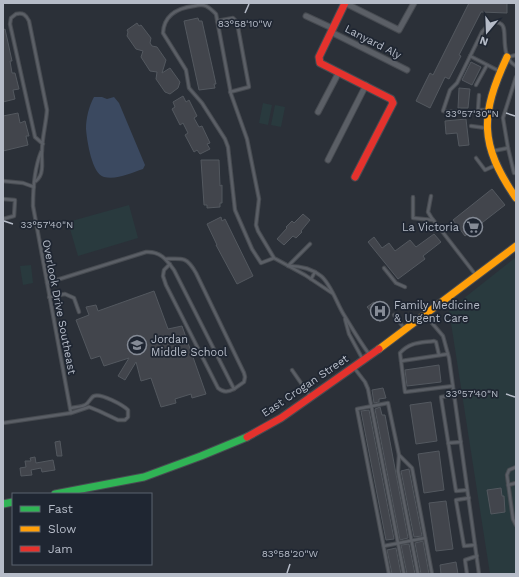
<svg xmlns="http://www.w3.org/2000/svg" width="519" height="577" viewBox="0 0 519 577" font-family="'Work Sans',sans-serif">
	<rect width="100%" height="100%" fill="#2b3038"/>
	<!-- green -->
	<g fill="#293a3e">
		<polygon points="263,103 272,105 268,125 259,123"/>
		<polygon points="275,105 285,107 281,127 271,125"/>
		<polygon points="129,205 138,238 78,256 68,222"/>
		<polygon points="516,257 516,574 490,574 449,310"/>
		<polygon points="31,265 33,283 23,285 20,266"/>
	</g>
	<!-- water -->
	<path fill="#3b4960" d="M94,97H102L107,99L114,97L119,103L145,165L143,169C131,173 117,180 104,177C92,174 87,141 86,129C86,118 89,106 94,97Z"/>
	<!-- building -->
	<g fill="#42454c" stroke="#53585f">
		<polygon points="469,3 507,3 507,13 481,12 459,55 461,56 449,79 445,77 430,108 416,101 430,73 433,75"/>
		<polygon points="198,18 199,21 202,21 216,84 214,84 215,88 199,90 184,21"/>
		<polygon points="137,23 139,26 141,25 151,38 150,43 152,46 157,47 166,60 162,73 170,68 180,82 178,88 170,94 165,92 156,79 157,72 150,71 141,57 143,51 136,49 127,36 128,32 127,30"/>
		<polygon points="5,29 12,61 10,61 12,73 15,73 19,89 13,90 15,99 3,102 3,30"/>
		<polygon points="471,62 481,67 472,85 462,80"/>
		<polygon points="459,88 470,89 468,108 458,108"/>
		<polygon points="183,96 186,102 189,100 197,116 194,118 199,127 202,126 210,143 207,144 210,149 200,154 197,150 194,152 185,135 188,133 183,123 180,125 172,109 175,107 173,102"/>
		<polygon points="18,113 20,123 25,121 29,136 26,136 28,145 3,151 3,116"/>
		<polygon points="466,119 469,145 459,146 457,133 446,134 445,121"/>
		<polygon points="201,160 219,160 220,186 222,185 222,203 220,203 220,207 207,208 207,205 204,205"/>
		<polygon points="492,189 505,205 465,236 453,220"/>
		<polygon points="303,214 310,220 301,231 302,232 296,238 293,236 284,245 277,239 287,228 286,227 292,221 294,223"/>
		<polygon points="221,217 222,221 225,219 253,276 237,284 216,245 217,245 207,224"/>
		<polygon points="434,234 441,242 423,256 425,259 398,279 368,242 374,237 382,248 389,243 395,251 410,240 416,247"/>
		<polygon points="154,291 168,329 182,326 206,394 192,398 191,394 175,399 176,403 161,407 151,378 141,381 136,362 125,380 118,376 129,358 104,366 100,356 91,359 76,320 89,315 86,307 96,305 98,311"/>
		<polygon points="374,302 379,309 381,307 383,309 385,307 390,313 380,322 367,307"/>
		<polygon points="439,365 441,382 407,386 405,370"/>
		<polygon points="383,388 386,398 379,399 379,402 374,403 372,390"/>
		<polygon points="431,402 437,441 416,444 410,405"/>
		<polygon points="380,407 382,415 385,415 408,538 400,540 375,409"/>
		<polygon points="369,410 394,539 386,540 361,411"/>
		<polygon points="60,441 62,456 57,456 55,442"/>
		<polygon points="439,451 444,490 424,493 418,454"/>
		<polygon points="35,457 36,463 53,460 55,470 42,472 41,468 31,470 32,475 21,476 20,468 26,467 25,461 31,461 30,458"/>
		<polygon points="409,469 422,536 414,537 401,471"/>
		<polygon points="501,488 502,496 504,496 505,512 491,514 487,490"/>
		<polygon points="446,501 453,549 436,551 429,503"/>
		<polygon points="423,541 429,574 421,574 415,543"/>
		<polygon points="409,544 415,574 407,574 401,545"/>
		<polygon points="396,548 401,574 392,574 387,550"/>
		<polygon points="456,562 458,574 441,574 440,565"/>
	</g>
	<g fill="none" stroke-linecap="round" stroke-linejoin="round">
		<!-- lane casing -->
		<g stroke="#474b51" stroke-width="4.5">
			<g id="lane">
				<polyline points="217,21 233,18 237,22 249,87 230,92"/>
				<polyline points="470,56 499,71"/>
				<polyline points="508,57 516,55"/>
				<polyline points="476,85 487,65"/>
				<polyline points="478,110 479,95"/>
				<path d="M487,110H478L475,113L443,111L450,90L457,83L482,32L489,24C493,23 498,21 501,24C509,28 498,56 516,66"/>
				<polyline points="471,126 486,128"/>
				<polyline points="493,151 508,148"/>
				<path d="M41,152C35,167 33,190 33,206L71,413"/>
				<polyline points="476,158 485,170 496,165"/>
				<polyline points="514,173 508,148 503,118 516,77"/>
				<polyline points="3,181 23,183 34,187"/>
				<path d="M36,181C37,180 39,178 40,176C44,169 41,159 42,151C42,138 46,124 47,110L29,21C26,15 23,12 16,14L11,18L10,24L35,137L43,144"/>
				<polyline points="431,196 428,212 431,217 475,274"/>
				<polyline points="413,197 413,218 433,220"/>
				<polyline points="3,199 15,200 14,216 3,219"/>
				<path d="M274,258L261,263L252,249L235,210L228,147L225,139L202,103L189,88L186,70L163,33C164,15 178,8 194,6C198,5 202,4 206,6C210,8 213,11 216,14L231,94L247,139L259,199L256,225L258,231L274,258L305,275L332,293"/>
				<path d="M170,264L164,270L163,276L166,285L218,388C224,393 228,392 234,389"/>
				<polyline points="288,266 310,244"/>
				<path d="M289,266C301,266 311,268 321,276C331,284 337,304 344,315C352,328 360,342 369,354"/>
				<polyline points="384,268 396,283 405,287"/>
				<polyline points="311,279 315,272"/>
				<path d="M47,283L146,252C160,251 166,259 174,270L234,389L244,382L245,377L244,373L196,273C187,257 183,258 166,259"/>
				<polyline points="49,297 65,294 74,298 79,312"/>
				<polyline points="394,315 404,328"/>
				<polyline points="426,316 443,336 449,358 479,574"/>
				<polyline points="345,319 349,334 362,358"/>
				<path d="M439,355L436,342L434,341C420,343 410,342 400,353L405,392L453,386"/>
				<polyline points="401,361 448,354"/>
				<polyline points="355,369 365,382 368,389 404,574"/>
				<polyline points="292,370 310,396"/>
				<polyline points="454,395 441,397 456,491 467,490"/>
				<path d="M3,423L71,413L89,407L99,411L118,420H125L128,417V410C123,405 101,393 94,396C91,397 89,403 85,405C81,407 75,407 70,408"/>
				<polyline points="448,443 461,442"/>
				<polyline points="399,455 398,471 418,574"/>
				<polyline points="516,467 509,470 507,475 513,519 516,525"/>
				<polyline points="508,485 516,483"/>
				<polyline points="469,498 456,500 464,546 475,545"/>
				<polyline points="384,546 425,538"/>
				<polyline points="389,574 357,409 388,403 399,455 412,468 432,574"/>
				<polyline points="467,574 465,560 477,556"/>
			</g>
		</g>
		<!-- street casing -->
		<g stroke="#474b51" stroke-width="7">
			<g id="street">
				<polyline points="345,3 399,30 414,3"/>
				<polyline points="306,16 332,28"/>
				<polyline points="331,32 407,70"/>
				<polyline points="318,112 339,72"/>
				<polyline points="328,160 366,85"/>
			</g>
		</g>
		<!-- fast casing -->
		<g stroke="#474b51" stroke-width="9">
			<g id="fast">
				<polyline points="55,494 144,477 201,456 247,437"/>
				<polyline points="3,504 13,502"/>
			</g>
		</g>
		<!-- slow casing -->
		<g stroke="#474b51" stroke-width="9">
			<g id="slow">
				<path d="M507,57C480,115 479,144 516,198"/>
				<polyline points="379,349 516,246"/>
			</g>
		</g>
		<!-- jam casing -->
		<g stroke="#474b51" stroke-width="9">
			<g id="jam">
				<polyline points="345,3 319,57 320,63 391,99 393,103 355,177"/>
				<polyline points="247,437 281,418 379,349"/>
			</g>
		</g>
		<!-- lane -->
		<use href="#lane" stroke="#5b5f66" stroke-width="2.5"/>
		<!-- street -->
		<use href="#street" stroke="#5b5f66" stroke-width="5"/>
		<!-- fast -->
		<use href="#fast" stroke="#30b455" stroke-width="7"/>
		<!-- slow -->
		<use href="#slow" stroke="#ff9f0a" stroke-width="7"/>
		<!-- jam -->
		<use href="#jam" stroke="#e5322d" stroke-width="7"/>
	</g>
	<!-- ticks -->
	<path fill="none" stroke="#b6bcc8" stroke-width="1.5" d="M245,13L249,4M506,113L515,116M4,221L13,224M506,394L515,397M287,573L290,564"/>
	<!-- icons -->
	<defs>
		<g id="supermarket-ring" transform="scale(1)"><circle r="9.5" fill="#1f2632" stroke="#858b96" stroke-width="1.5"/><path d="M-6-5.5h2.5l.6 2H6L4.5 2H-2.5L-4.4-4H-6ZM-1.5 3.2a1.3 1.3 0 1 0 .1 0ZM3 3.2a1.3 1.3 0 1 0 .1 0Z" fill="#858b96"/></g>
		<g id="hospital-ring" transform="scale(1)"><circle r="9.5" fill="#1f2632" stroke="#858b96" stroke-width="1.5"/><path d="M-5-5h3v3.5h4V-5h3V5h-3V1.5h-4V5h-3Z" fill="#858b96"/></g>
		<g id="school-ring" transform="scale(1)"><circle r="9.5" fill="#1f2632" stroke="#858b96" stroke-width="1.5"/><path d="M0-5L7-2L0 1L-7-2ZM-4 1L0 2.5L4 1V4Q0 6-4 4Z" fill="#858b96"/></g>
	</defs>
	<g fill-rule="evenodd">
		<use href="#supermarket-ring" x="473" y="227"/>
		<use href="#hospital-ring" x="380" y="311"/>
		<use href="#school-ring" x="137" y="345"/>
	</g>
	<g text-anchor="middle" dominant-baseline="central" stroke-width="3.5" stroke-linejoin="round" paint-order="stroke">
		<!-- street labels -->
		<g font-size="11" fill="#b6bcc8" stroke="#1f2632">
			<text transform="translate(373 42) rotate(27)">Lanyard Aly</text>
			<text transform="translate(59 307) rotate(79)">Overlook Drive Southeast</text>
			<text transform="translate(305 386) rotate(-34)">East Crogan Street</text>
		</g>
		<!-- poi labels -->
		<g font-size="11" fill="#b6bcc8" stroke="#1f2632" text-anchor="start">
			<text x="459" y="227" text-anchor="end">La Victoria</text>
			<text x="394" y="305">Family Medicine<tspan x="394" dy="13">&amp; Urgent Care</tspan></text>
			<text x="151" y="339">Jordan<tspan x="151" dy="13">Middle School</tspan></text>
		</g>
	</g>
	<g font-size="10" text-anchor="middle" fill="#b6bcc8" stroke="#1f2632" stroke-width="3.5" stroke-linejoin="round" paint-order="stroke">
		<text x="245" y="27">83°58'10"W</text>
		<text x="472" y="117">33°57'30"N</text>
		<text x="47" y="228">33°57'40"N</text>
		<text x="472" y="397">33°57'40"N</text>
		<text x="290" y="557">83°58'20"W</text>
	</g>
	<!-- border -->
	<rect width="519" height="577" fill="none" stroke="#b6bcc8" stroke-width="8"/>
	<!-- legend -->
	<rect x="12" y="493" width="140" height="72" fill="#1f2632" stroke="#5b626e"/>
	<rect x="20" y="506" width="20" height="6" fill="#30b455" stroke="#5b626e"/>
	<text x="48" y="513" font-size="12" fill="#b6bcc8">Fast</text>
	<rect x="20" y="526" width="20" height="6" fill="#ff9f0a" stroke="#5b626e"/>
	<text x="48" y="533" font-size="12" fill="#b6bcc8">Slow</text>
	<rect x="20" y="546" width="20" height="6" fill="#e5322d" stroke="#5b626e"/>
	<text x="48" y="553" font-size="12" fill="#b6bcc8">Jam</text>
	<!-- north arrow -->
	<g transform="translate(487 32) rotate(199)" stroke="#1f2632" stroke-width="3" paint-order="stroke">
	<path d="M0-3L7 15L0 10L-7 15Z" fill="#b6bcc8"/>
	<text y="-6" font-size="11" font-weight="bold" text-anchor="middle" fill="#b6bcc8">N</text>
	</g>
</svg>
